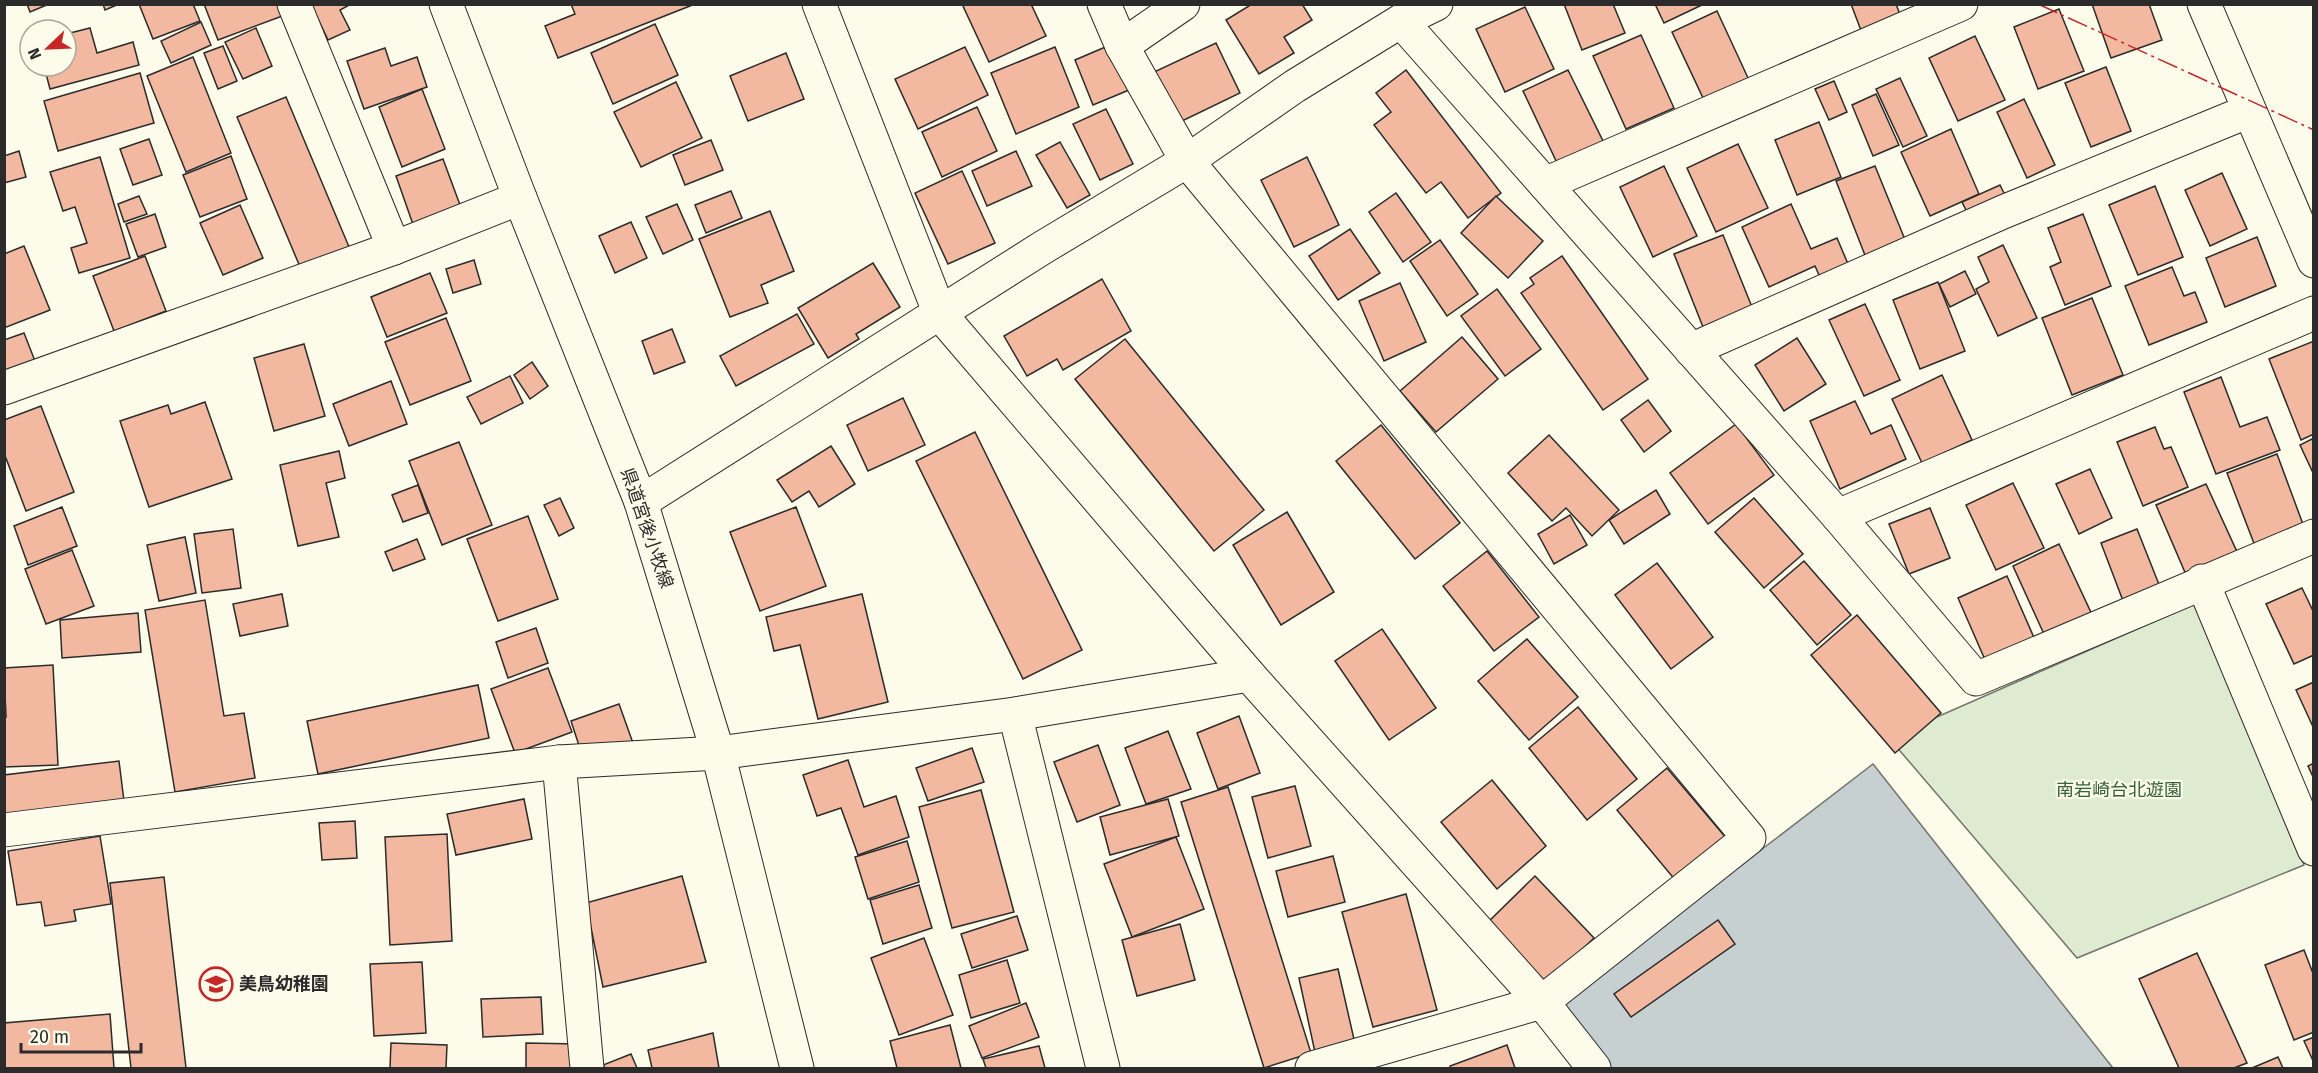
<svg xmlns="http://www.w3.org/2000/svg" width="2318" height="1073" viewBox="0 0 2318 1073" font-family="'Fira Sans','Noto Sans JP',sans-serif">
	<rect width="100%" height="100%" fill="#fdfbea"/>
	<!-- green -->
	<polygon fill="#deebd1" stroke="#74746e" stroke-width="1.5" points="2199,602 2304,865 2077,958 1889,738"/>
	<!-- water -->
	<polygon fill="#c7d0d0" stroke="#74746e" stroke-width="1.5" points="1873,764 2113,1068 1597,1068 1550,1012"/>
	<!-- building -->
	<g fill="#f2b8a0" stroke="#2b2b2b" stroke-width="1.5">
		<polygon points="27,4 49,4 30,12"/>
		<polygon points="103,4 119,4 105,10"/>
		<polygon points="139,4 193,4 200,21 153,39"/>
		<polygon points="204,4 281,4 285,15 218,40"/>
		<polygon points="311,4 351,4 340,10 350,30 328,40"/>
		<polygon points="571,4 695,4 558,58 545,26 575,14"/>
		<polygon points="967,4 1031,4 1046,36 989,62 963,6"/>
		<polygon points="1252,4 1302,4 1312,20 1284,37 1294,53 1259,74 1226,20"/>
		<polygon points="1564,4 1613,4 1625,33 1582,50"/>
		<polygon points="1655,4 1704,4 1664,23"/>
		<polygon points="1851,4 1896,4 1901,17 1862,33"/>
		<polygon points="2092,4 2149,4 2162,40 2111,58"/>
		<polygon points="1525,7 1554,69 1505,92 1476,29"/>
		<polygon points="2059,9 2084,71 2038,89 2014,27"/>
		<polygon points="1717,11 1749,80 1704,100 1672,32"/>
		<polygon points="201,22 211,45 171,63 161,41"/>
		<polygon points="655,24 678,75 613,104 591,53"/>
		<polygon points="90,28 97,53 133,42 139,65 50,89 44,66 66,66 66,34"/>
		<polygon points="256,28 272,66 243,79 225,42"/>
		<polygon points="1641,35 1674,108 1626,129 1593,56"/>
		<polygon points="1975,36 2005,100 1958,121 1929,58"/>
		<polygon points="1216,43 1240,93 1178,123 1154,72"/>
		<polygon points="1110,45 1129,90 1093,105 1075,60"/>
		<polygon points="223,46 237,81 218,89 204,53"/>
		<polygon points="965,47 988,95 918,129 895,79"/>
		<polygon points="1055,47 1079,107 1016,134 991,73"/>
		<polygon points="385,48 391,66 417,57 427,87 364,109 347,61"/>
		<polygon points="786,53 804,99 748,121 730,76"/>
		<polygon points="193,57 231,153 186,172 147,76"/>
		<polygon points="2106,67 2131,131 2091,147 2065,83"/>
		<polygon points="1406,70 1501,193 1468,218 1441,182 1426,193 1374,125 1391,112 1376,93"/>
		<polygon points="1568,70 1604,143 1558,165 1523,91"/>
		<polygon points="140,73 154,123 58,151 44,101"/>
		<polygon points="1900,78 1927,136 1903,147 1876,89"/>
		<polygon points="1834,81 1847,112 1829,120 1815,89"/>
		<polygon points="676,82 702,138 641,167 614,112"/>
		<polygon points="422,89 445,149 402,167 379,107"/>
		<polygon points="1876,94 1899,145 1873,156 1852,105"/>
		<polygon points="286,97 352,254 303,274 237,117"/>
		<polygon points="2024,99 2055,165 2027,178 1997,112"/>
		<polygon points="977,107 997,151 942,177 922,132"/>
		<polygon points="1106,109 1133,164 1100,180 1073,124"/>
		<polygon points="1819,122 1841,177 1797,195 1775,140"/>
		<polygon points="1951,129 1979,194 1930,216 1901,152"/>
		<polygon points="149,139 162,175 133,185 120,149"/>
		<polygon points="711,140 723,170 685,185 673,155"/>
		<polygon points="1060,142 1090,195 1067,208 1036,155"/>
		<polygon points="1738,144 1768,208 1716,232 1687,168"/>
		<polygon points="19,151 26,177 4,183 4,156"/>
		<polygon points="1016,151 1032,186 987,206 972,171"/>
		<polygon points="231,156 247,199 200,217 183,175"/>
		<polygon points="100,157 130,258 79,273 71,248 87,243 75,207 63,211 50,172"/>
		<polygon points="1307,157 1339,225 1294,247 1261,180"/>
		<polygon points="443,159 463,213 415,230 396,176"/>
		<polygon points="1664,166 1697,236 1653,257 1620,187"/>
		<polygon points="1875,166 1908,247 1868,263 1836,181"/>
		<polygon points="962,171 995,243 948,264 915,193"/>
		<polygon points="2222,173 2247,229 2210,246 2185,190"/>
		<polygon points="2000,185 2010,205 1972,222 1962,202"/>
		<polygon points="2155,186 2183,257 2138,275 2109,205"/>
		<polygon points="731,191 742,218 706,233 695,205"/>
		<polygon points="1396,193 1431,242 1403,262 1369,212"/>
		<polygon points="139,196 147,214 124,222 118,204"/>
		<polygon points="1496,196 1543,241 1508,278 1461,233"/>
		<polygon points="677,204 693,240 663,254 646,217"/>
		<polygon points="1791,204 1811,249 1837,238 1851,271 1823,284 1815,266 1769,287 1742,227"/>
		<polygon points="240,205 263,258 223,275 200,223"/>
		<polygon points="770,211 794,271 761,285 768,303 730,317 699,239"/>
		<polygon points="155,214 166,247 138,257 126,224"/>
		<polygon points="2083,214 2111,286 2065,305 2050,267 2061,262 2048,228"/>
		<polygon points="631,222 647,258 615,273 599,236"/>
		<polygon points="1350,229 1380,273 1338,300 1309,256"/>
		<polygon points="1723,235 1752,307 1703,327 1674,254"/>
		<polygon points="2257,237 2276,286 2225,307 2206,258"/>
		<polygon points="1440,240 1478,294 1447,316 1410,261"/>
		<polygon points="2003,245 2037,318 1998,336 1976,289 1989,282 1978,257"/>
		<polygon points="24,246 50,310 4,328 4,254"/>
		<polygon points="145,256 166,311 114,331 93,276"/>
		<polygon points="1562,256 1648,379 1603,410 1521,293 1534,284 1530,278"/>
		<polygon points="474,260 481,284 453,293 446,269"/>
		<polygon points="873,263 900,307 856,334 859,339 828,358 798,308"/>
		<polygon points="2172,267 2184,296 2195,292 2207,322 2149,345 2125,286"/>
		<polygon points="1965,271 1976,294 1950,307 1939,284"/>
		<polygon points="430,273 447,313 387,337 371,297"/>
		<polygon points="1102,279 1131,331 1063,370 1057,359 1027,376 1004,336"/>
		<polygon points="1938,282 1965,351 1920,369 1893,300"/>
		<polygon points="1400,283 1426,342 1384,361 1359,301"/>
		<polygon points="1497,289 1541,349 1505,376 1461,316"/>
		<polygon points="2092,298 2123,375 2072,395 2042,318"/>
		<polygon points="1865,304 1900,380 1864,396 1829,320"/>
		<polygon points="797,314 814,344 736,386 720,356"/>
		<polygon points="446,318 471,381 410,405 385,342"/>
		<polygon points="672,329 685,362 654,374 642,341"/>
		<polygon points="24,333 35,361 4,373 4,340"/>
		<polygon points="1462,337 1498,379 1436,432 1400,391"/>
		<polygon points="1797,338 1826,384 1784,411 1755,365"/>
		<polygon points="1125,339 1264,510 1214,551 1075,379"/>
		<polygon points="2314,341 2314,434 2301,440 2269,359"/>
		<polygon points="304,344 325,416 274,431 254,358"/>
		<polygon points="532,362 548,386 530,399 514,375"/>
		<polygon points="1942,375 1972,440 1922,463 1892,399"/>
		<polygon points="510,376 523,403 481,424 467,397"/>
		<polygon points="2221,377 2240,427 2267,417 2280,450 2216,474 2184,392"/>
		<polygon points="391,381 407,424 349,446 333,404"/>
		<polygon points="903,398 925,445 868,471 847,425"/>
		<polygon points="1648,400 1671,431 1644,452 1621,420"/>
		<polygon points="1855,401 1871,434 1891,425 1906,459 1840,489 1810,421"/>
		<polygon points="205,402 232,479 149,507 120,421 168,405 171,414"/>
		<polygon points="41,406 74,492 26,511 4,453 4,420"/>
		<polygon points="1736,424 1774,475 1708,524 1670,473"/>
		<polygon points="1381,425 1460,523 1415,559 1336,461"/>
		<polygon points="2155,427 2164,449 2171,447 2188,487 2143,506 2117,442"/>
		<polygon points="975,432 1082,650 1023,679 916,461"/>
		<polygon points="1549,435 1619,510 1592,536 1566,508 1552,521 1508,473"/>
		<polygon points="2314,438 2314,475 2300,445"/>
		<polygon points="459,442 492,525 442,545 409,461"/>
		<polygon points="831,446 855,484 819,507 809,491 792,502 777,480"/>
		<polygon points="339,451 345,478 326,483 339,537 298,546 280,465"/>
		<polygon points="2277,454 2304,527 2255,546 2227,473"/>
		<polygon points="2090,469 2112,518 2079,534 2056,484"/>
		<polygon points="2013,483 2044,548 1996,570 1966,505"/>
		<polygon points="2206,484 2238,554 2187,577 2156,505"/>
		<polygon points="418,485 428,513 403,522 392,495"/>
		<polygon points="1656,490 1670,514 1624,544 1609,520"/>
		<polygon points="560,498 574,528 559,536 544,505"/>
		<polygon points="1754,498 1803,554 1764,588 1715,532"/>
		<polygon points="62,507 77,546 28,565 14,526"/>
		<polygon points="796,507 826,586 760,611 730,532"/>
		<polygon points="1930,508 1950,558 1909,574 1889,524"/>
		<polygon points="1287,512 1334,592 1281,625 1233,545"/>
		<polygon points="1570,515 1587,545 1554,564 1538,534"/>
		<polygon points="528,516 558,599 498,621 467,539"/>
		<polygon points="233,529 241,588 202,593 194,534"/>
		<polygon points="2137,529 2162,592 2125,606 2101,543"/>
		<polygon points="185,537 196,593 159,601 147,545"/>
		<polygon points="417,539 425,559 393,571 385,552"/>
		<polygon points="2059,544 2095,621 2048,643 2013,566"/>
		<polygon points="72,550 94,606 46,624 25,569"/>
		<polygon points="1487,551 1539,617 1494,651 1443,586"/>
		<polygon points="1804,561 1851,615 1817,645 1770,590"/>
		<polygon points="1657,563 1713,637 1671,669 1615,595"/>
		<polygon points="2007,576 2035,640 1986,662 1958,598"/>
		<polygon points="2302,588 2314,613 2314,655 2294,664 2266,604"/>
		<polygon points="282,594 288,626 240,636 233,604"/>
		<polygon points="862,594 888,702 818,719 800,645 774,651 766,617"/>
		<polygon points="205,600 224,716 244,713 255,778 175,792 145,610"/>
		<polygon points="138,613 141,652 62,658 60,620"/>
		<polygon points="1857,615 1941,713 1895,753 1811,655"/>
		<polygon points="536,628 548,663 508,678 496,642"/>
		<polygon points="1382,629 1436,708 1389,740 1335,661"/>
		<polygon points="1527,639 1578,697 1529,740 1478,681"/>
		<polygon points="53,665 58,765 4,767 4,717 6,717 4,668"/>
		<polygon points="548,668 572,732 515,753 491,689"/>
		<polygon points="2314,682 2314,729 2296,690"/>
		<polygon points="478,685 489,738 318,774 307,721"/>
		<polygon points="619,704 633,743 584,761 571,721"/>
		<polygon points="1578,707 1637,779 1587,820 1529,748"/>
		<polygon points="1239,716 1260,773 1218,789 1197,733"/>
		<polygon points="1168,731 1191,789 1146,804 1125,748"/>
		<polygon points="1098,745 1120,805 1077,822 1054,762"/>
		<polygon points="972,748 984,782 928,801 916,768"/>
		<polygon points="848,760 864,807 896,796 909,837 858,855 841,808 817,816 803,775"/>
		<polygon points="119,761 124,801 4,816 4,775"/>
		<polygon points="2314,763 2314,779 2308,766"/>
		<polygon points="1667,768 1727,839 1676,881 1617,810"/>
		<polygon points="1492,780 1546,846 1497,889 1441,822"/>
		<polygon points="1295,786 1311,846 1268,858 1252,797"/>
		<polygon points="1228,787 1311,1053 1264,1068 1181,802"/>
		<polygon points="981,790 1014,912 952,928 919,807"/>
		<polygon points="524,799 532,839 456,855 447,814"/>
		<polygon points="1168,799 1179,836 1110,855 1100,817"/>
		<polygon points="355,821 357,858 322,860 319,823"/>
		<polygon points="447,834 452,941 390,945 385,837"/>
		<polygon points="100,836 111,904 74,910 76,921 45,926 41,902 17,905 8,851"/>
		<polygon points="1176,837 1204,909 1132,937 1104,864"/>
		<polygon points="907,841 919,882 868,899 855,857"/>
		<polygon points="1333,856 1345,902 1288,917 1276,871"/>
		<polygon points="682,876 706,962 603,987 586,903"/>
		<polygon points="1535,876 1594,938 1540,990 1481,929"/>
		<polygon points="164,877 186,1068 131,1068 110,883"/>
		<polygon points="919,885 932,928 883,944 870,900"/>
		<polygon points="1406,894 1437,1010 1373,1027 1342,912"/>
		<polygon points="1017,916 1028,950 972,968 961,934"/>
		<polygon points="1718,920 1735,944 1631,1017 1614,994"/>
		<polygon points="1180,924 1195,980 1137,996 1122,940"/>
		<polygon points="924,938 953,1015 899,1035 871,958"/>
		<polygon points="2304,950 2314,976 2314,1032 2294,1040 2265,965"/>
		<polygon points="2197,953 2247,1063 2234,1068 2179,1068 2139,979"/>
		<polygon points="1007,960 1020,1003 971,1018 959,975"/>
		<polygon points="422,962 426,1033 374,1036 370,964"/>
		<polygon points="1338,969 1356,1048 1316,1057 1299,978"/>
		<polygon points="541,997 543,1034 483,1037 481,999"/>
		<polygon points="1026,1003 1039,1037 982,1058 969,1026"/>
		<polygon points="110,1014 114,1068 4,1068 4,1023"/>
		<polygon points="950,1025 961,1068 897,1068 890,1041"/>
		<polygon points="713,1033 719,1068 652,1068 648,1050"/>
		<polygon points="2314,1037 2314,1063 2304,1041"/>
		<polygon points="391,1043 447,1045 446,1068 390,1068"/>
		<polygon points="526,1043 579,1044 579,1068 526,1068"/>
		<polygon points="1507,1045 1515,1068 1450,1068 1450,1066"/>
		<polygon points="1039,1046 1045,1068 986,1068 983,1059"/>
		<polygon points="631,1054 637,1068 605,1068 603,1065"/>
		<polygon points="2278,1057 2283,1068 2252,1068"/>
	</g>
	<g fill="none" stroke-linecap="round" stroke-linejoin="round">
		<!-- minor casing -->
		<g stroke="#2b2b2b" stroke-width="35">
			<g id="minor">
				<polyline points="294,4 394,248"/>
				<polyline points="819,4 940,314 1249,675 1550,1012 1594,1068"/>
				<polyline points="1104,4 1122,46 1187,161 1749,838 1542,1002 1312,1068"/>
				<polyline points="2204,4 2314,261"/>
				<polyline points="1401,21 1838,516 1976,679 2314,536"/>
				<polyline points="1122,46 1183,4"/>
				<polyline points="1545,184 1961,4"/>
				<polyline points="1691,350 2003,212 2249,111"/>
				<polyline points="4,388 394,248 520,198"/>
				<polyline points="641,502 1042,248 1187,161 1295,86 1401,21 1436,4"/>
				<polyline points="1838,516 2314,313"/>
				<polyline points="2202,581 2314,849"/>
				<polyline points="1015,714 1103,1068"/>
				<polyline points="559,762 587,1068"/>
				<polyline points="4,830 559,762 718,753 1015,714 1249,675"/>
			</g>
		</g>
		<!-- secondary casing -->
		<g stroke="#2b2b2b" stroke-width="35">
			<polyline id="secondary" points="446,4 520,198 641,502 718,753 797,1068"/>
		</g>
		<!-- minor -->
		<use href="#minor" stroke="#fdfbea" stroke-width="33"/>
		<!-- secondary -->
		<use href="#secondary" stroke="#fdfbea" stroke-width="33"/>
		<!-- power -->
		<polyline stroke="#c62828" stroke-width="1.5" stroke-dasharray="21 4.5 3 4.5" stroke-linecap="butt" points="2038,4 2314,130"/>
	</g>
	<!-- icons -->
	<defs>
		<g id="school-ring" transform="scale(1.725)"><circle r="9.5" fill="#fdfbea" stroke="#c62828" stroke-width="1.5"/><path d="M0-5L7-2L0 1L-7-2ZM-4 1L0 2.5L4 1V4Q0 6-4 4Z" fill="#c62828"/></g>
	</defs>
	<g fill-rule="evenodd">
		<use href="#school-ring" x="216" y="984"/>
	</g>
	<g text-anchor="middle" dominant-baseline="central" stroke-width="4.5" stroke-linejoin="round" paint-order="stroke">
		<!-- street labels -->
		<g font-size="18" fill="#2b2b2b" stroke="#fdfbea">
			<text transform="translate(647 528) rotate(71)">県道宮後小牧線</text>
		</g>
		<!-- park labels -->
		<g font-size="18" fill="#34623c" stroke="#fdfbea">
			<text x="2119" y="790">南岩崎台北遊園</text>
		</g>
		<!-- poi labels -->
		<g font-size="18" font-weight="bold" fill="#2b2b2b" stroke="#fdfbea" text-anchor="start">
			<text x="239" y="984">美鳥幼稚園</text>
		</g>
	</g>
	<!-- border -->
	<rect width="2318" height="1073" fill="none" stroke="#2b2b2b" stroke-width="12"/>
	<!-- north arrow -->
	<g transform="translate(48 48) rotate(247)"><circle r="28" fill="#fdfbea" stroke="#a9a89e" stroke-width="1.5"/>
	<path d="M0-4.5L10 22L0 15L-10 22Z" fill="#c62828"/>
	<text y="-9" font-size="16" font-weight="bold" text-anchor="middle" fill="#2b2b2b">N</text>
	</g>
	<!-- scale -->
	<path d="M21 1043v9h120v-9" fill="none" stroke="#2b2b2b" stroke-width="3"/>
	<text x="30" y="1043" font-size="18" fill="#2b2b2b" stroke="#fdfbea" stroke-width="4.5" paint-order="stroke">20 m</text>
</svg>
